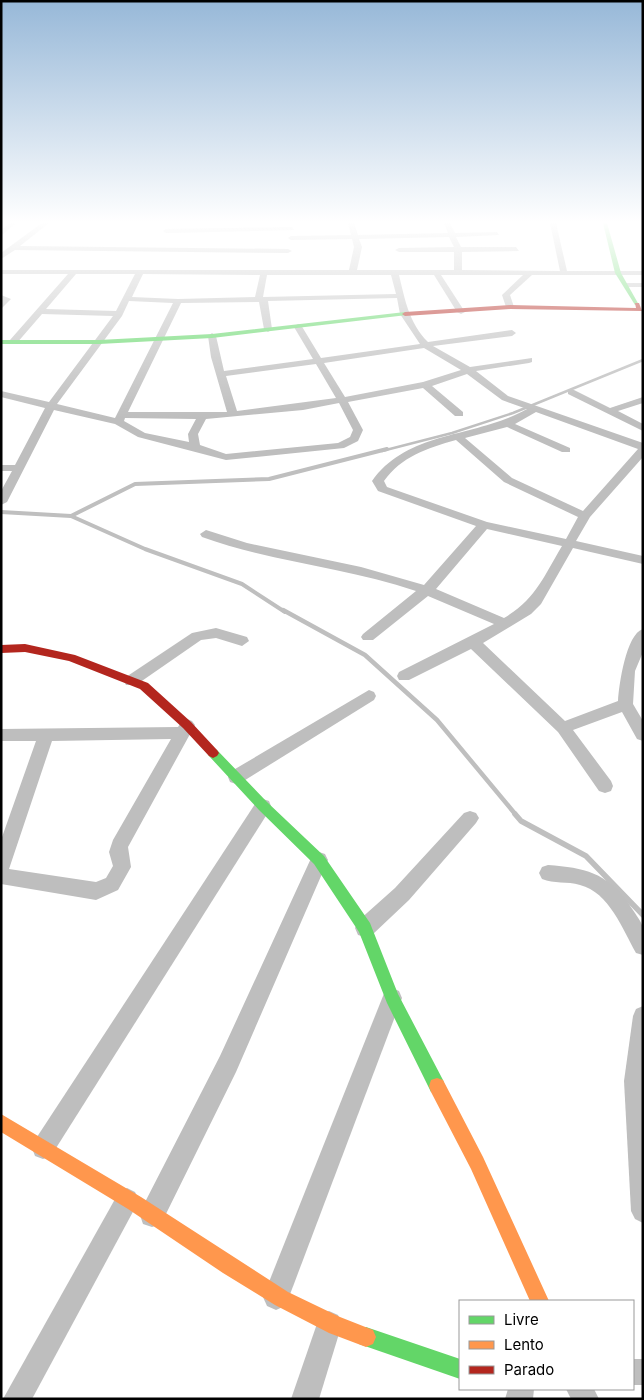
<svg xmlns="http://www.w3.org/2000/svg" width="644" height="1400" viewBox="0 0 644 1400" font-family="Inter,sans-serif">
	<rect width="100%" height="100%" fill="#fff"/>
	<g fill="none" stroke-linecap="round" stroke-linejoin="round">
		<!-- stream-far3 -->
		<polyline stroke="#bfbfbf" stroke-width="2.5" points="382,451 452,433 513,413 643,360"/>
		<!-- stream-far2 -->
		<g stroke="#bfbfbf" stroke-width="4">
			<polyline points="1,512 71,516 135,484 269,479 387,449"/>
			<polyline points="71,516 145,549 242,584 285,612"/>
		</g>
		<!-- stream-far1 -->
		<polyline stroke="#bfbfbf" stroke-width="4.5" points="283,610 365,655 437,720 516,815"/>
		<!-- stream -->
		<polyline stroke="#bfbfbf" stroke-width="5.5" points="515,814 521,821 586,856 643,915"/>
		<!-- street -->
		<g fill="#bebebe" fill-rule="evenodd">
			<polygon points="10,223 16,223 1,236 1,230"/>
			<polygon points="42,223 49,223 20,246 288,249 292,251 288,253 15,250 1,259 1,253"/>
			<path d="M348,223H354L358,235L448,233L444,223H450L455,233L497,232L499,235L456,237L461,247H516L519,251L462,252V270L560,271L550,223H556L567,271H643V275H532L510,295L514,307L510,309L506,307L502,295L523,275H441L465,312L461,314L457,312L434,275H399C405,300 409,323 428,342L512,330L516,333L512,336L433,346L470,367L532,358V362L529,363L476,371L508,396L643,443V457L590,517L576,541L643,556V564L573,548L541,604L531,614L483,643L565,721L618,701C619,685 626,634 643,629V652L635,671L633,704L643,721V741L637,739L622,712L573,730L611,781L613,786L611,791L605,793L599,791L558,732L471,649L409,680H399L397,676L399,672L494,624L428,596L373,640H363L361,637L363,634L416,591C346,567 271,562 202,537L200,534L206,530L247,543L361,567L424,585L476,526L378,491L372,481C408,430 476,438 527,409L502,400L467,374L432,386L463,412V416H455L423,388L348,402L363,430L358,441L344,448L226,460L138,437L115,424L54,410L7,502L1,505V491L12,471H1V465H15L45,408L1,397V391L49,402L113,316L42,314L16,344H10V340L68,274H1V270H349L354,247L352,239L291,240L288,238L291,236L351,235ZM449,237L454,247L399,248L395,250L399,252H454V270H357L362,247L359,239ZM76,274H135L116,311L46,309ZM143,274L260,275L255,297L178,299L132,297ZM267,275H391L396,294L263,297ZM397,298L400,314L420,344L321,358L301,325L298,324L294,327L313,359L224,371L216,336L212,333L208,336L211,357L227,412H128L181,303L259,302L264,329L268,332L272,329L268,301ZM129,301L173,303L115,418L57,404L122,316ZM424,348L461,370L423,382L345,397L324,363ZM316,364L336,398L237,411L226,376ZM339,403L353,430L350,437L338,443L226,454L200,445L198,434L206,419L303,410ZM536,412L638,449L583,511L512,478L465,438L507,427L562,452H570V448L515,424ZM125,418L196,419L188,434L189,442L145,433L124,421ZM456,440L504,482L578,517L566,539L487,522L387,487L384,481C401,457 427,448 456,440ZM487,529L562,546C544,576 536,599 504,618L436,589Z"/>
			<polygon points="292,227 294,230 166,233 163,231 166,229"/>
			<rect x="624" y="283" width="19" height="4"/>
			<polygon points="1,295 11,299 1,309"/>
			<polygon points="568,390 574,390 610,408 643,397 643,403 618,411 643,424 643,431 568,394"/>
			<polygon points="216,628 247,637 249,641 242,646 216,638 201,640 136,685 126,685 124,681 126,677 192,633"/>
			<polygon points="369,690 374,692 376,696 374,700 242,782 236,784 230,782 228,777 230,772"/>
			<path d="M187,719L192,721L195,725L128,847L131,867L118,890L96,900L1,884V840L36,741H1V729L178,727L182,721ZM171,739L113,840L109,852L113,866L106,878L96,882L9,869L52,741Z"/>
			<polygon points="263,799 269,801 271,806 269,811 51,1156 43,1159 35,1156 32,1148 35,1140 257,801"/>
			<polygon points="470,811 476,813 479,818 476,823 409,900 372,935 365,937 358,935 355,928 358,921 395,888 464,813"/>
			<polygon points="319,852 325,854 328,860 236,1072 161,1224 152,1227 143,1224 140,1215 143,1206 220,1056 313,854"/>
			<path d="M548,865C585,868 606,872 629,904C633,911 641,920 643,928C644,936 643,947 643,955L636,953C623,930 609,892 580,885C567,881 554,884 542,879L539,873L542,867Z"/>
			<polygon points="392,988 399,991 402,998 289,1297 285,1306 276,1310 267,1306 263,1297 385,991"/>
			<polygon points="643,1006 643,1223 635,1219 631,1211 624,1081 633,1016 636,1009"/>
			<polygon points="127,1188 135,1192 139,1200 135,1208 32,1399 3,1399 119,1192"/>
			<polygon points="329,1311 338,1315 342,1324 319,1399 291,1399 320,1315"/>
			<rect x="633" y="1359" width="10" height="26"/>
			<polygon points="508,1389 534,1389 533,1399 505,1399"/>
			<polygon points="566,1389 594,1389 599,1399 571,1399"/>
		</g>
		<!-- fast -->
		<g fill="#63d668" fill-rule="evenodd">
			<polygon points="603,223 607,223 621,273 639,305 635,305 615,273"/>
			<polygon points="405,312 408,314 407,315 212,338 99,344 1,344 1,340 99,340 212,334"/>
			<polygon points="213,748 217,750 267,802 324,856 370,923 398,994 443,1080 445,1086 443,1092 437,1094 431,1092 387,1003 359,932 314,864 259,810 209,756 207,753 209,750"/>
			<polygon points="366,1327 460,1359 460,1379 359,1344 356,1337 359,1330"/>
		</g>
		<!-- slow -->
		<g fill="#ff974d" fill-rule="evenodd">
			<polygon points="437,1078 443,1080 483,1157 549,1301 530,1301 471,1169 431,1092 429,1086 431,1080"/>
			<polygon points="1,1114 141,1197 288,1292 340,1317 373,1330 376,1337 373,1344 366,1347 329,1333 275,1305 223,1273 128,1209 1,1132"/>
		</g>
		<!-- jam -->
		<g fill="#b3261e" fill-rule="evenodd">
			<polygon points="635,303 639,303 642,311 510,309 405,316 402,314 405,312 510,305 636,308"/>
			<polygon points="25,644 75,655 148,683 191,722 217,750 219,753 217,756 213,758 209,756 183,728 140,689 69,661 25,652 1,653 1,645"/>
		</g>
	</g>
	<!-- sky -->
	<linearGradient id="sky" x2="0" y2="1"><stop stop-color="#97b8d8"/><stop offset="0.53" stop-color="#fff"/><stop offset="1" stop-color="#fff" stop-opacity="0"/></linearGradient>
	<rect width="644" height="419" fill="url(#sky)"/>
	<!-- border -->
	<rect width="644" height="1400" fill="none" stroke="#000000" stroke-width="5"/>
	<!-- legend -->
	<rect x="459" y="1300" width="175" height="90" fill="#ffffff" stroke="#999999"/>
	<rect x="469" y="1316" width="25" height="8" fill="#63d668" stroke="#999999"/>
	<text x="504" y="1325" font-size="15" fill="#000000">Livre</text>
	<rect x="469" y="1341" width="25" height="8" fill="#ff974d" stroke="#999999"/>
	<text x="504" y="1350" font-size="15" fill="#000000">Lento</text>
	<rect x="469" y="1366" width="25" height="8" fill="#b3261e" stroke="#999999"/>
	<text x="504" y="1375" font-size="15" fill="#000000">Parado</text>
</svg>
